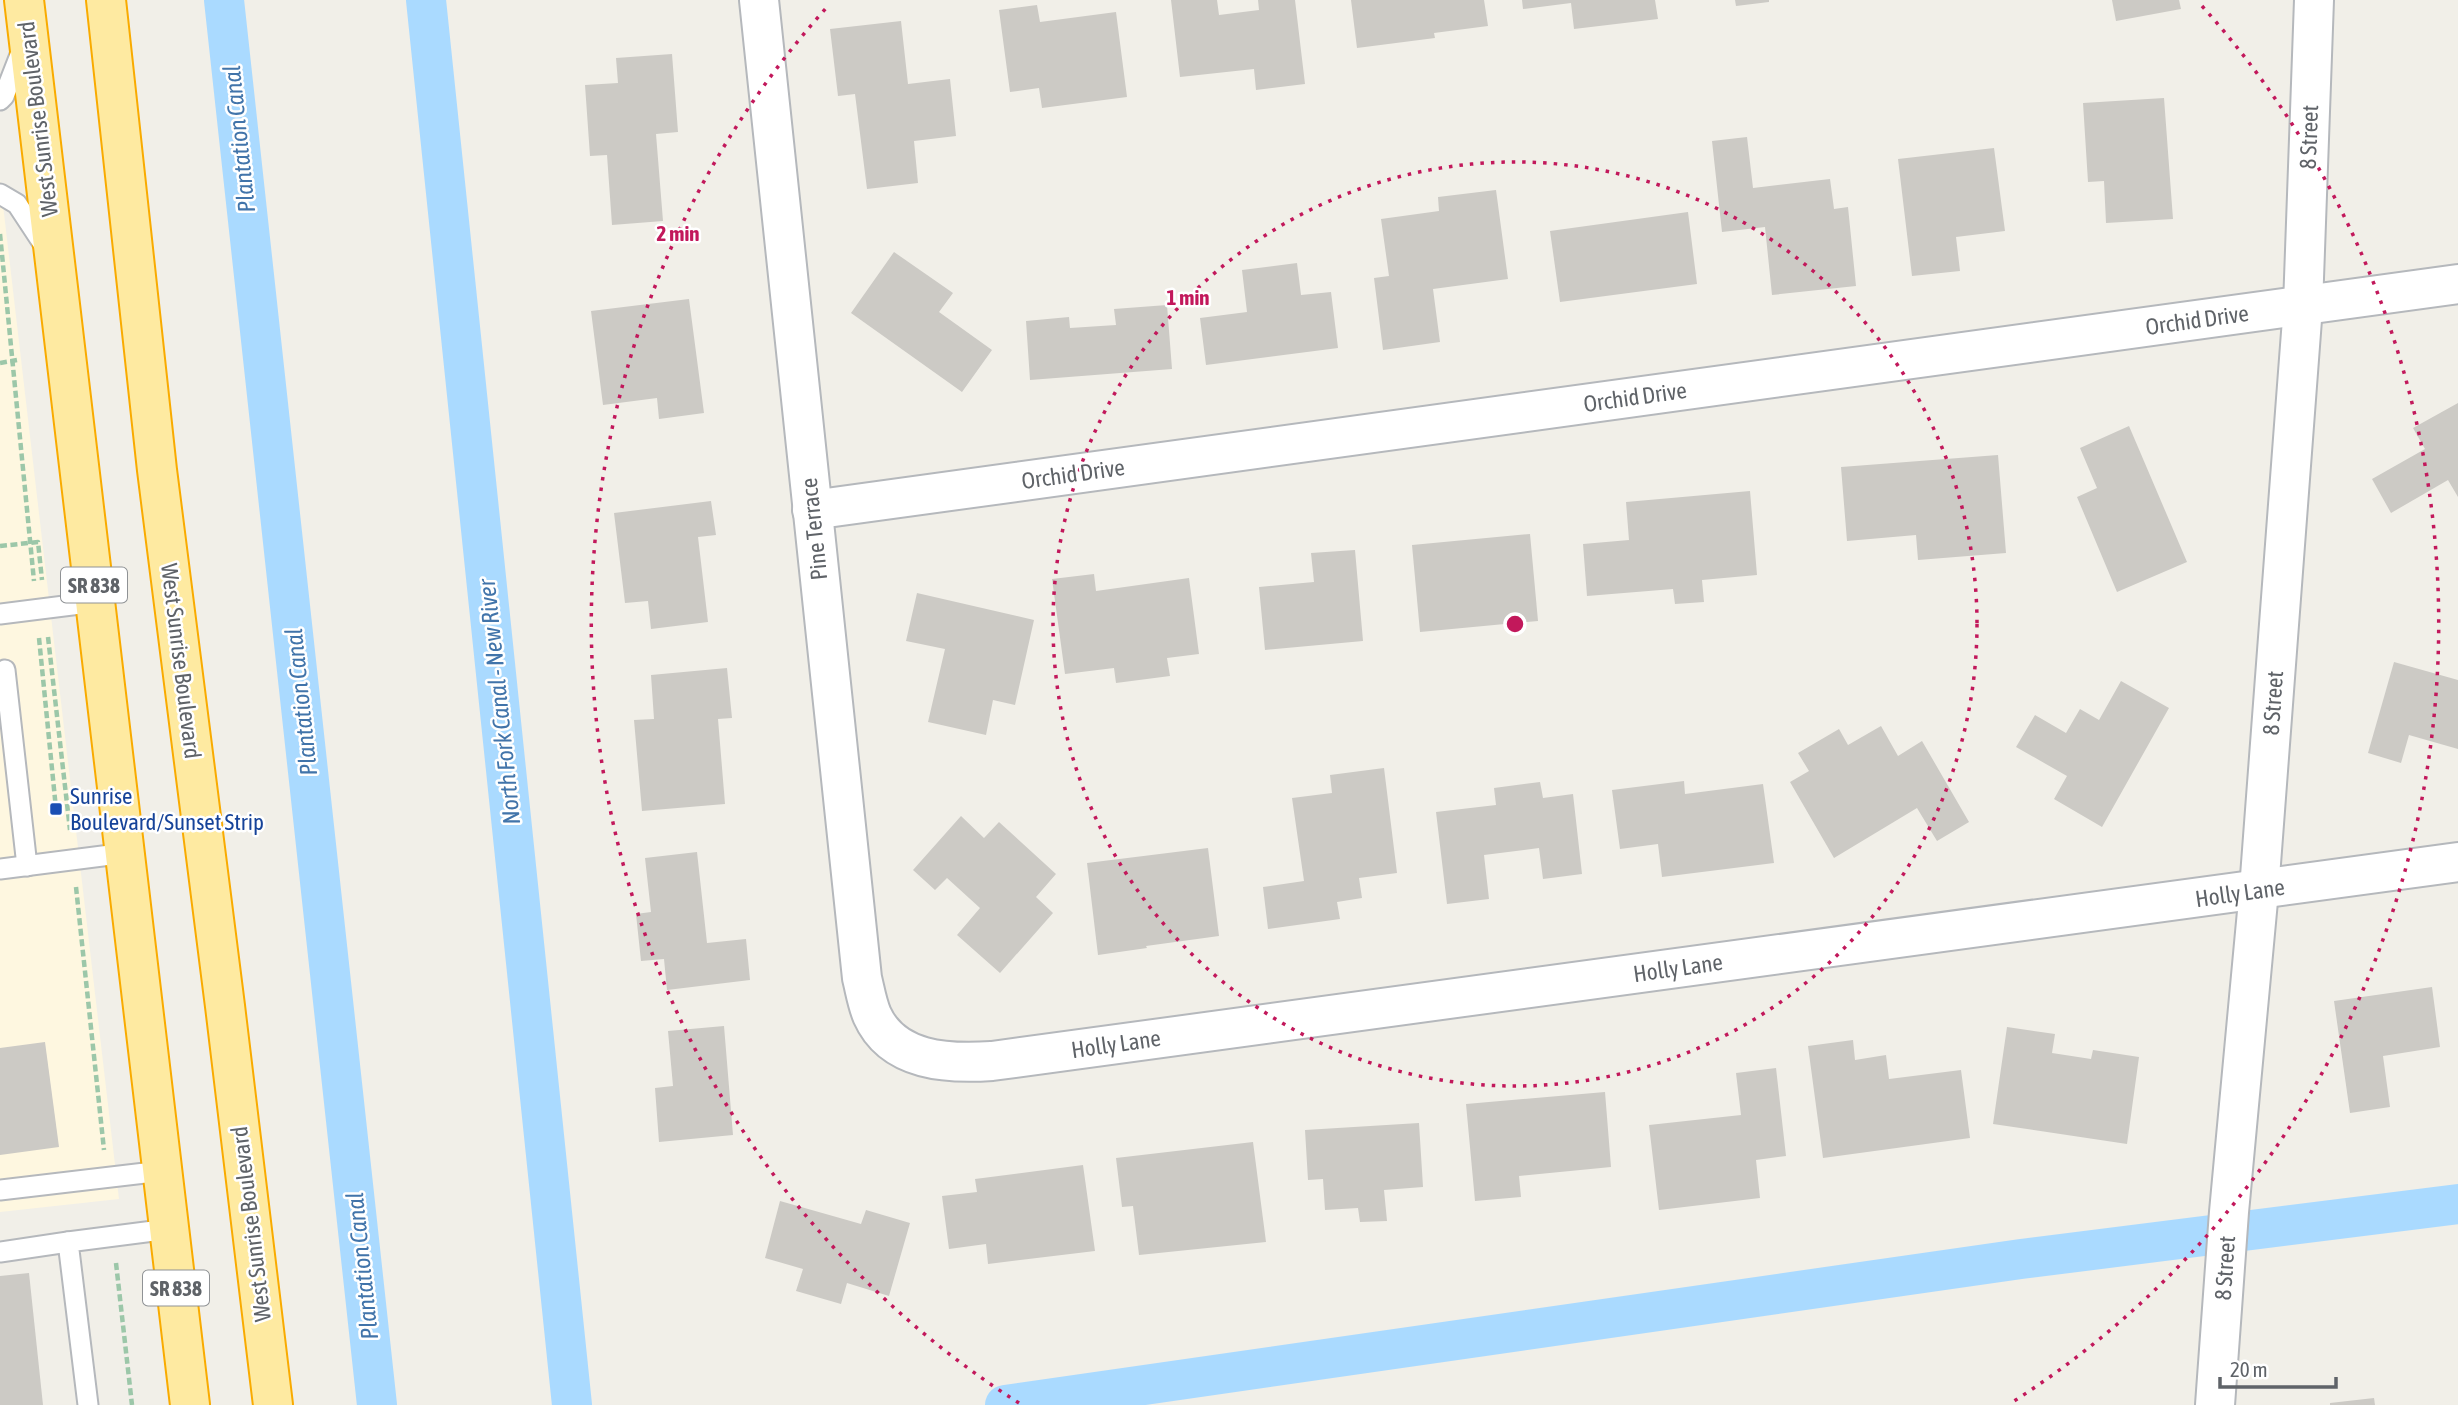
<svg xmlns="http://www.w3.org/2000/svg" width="2458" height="1405" viewBox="0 0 2458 1405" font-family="'Asap Condensed',sans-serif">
	<rect width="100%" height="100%" fill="#f1efe8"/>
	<!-- commercial -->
	<polygon fill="#fef7e0" points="0,179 119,1199 0,1212"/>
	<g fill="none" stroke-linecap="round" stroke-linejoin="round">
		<!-- canal -->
		<g stroke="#aadaff" stroke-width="40">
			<polyline points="224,0 377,1405"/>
			<polyline points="426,0 572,1405"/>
			<polyline points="1005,1405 2021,1259 2458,1204"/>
		</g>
	</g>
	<!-- building -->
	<g fill="#cccac5">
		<polygon points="1171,0 1217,0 1219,15 1259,10 1258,0 1295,0 1305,84 1256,90 1254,69 1180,77"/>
		<polygon points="1351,0 1484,0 1488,26 1434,33 1435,38 1357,48"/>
		<polygon points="1522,0 1655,0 1658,19 1574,29 1571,3 1523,9"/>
		<polygon points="1735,0 1769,0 1769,2 1736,6"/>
		<polygon points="2112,0 2179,0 2181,9 2116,21"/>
		<polygon points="1037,5 1040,22 1116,12 1127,97 1042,108 1039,88 1010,92 999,10"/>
		<polygon points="901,21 908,84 950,79 956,136 914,141 918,183 867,189 855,94 838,96 830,29"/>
		<polygon points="672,54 678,132 656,134 663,221 612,225 607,155 590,156 585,85 618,83 616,58"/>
		<polygon points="2164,98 2173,219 2106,223 2104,181 2088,182 2083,103"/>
		<polygon points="1747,137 1753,188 1830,179 1834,209 1848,207 1856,286 1772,295 1765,227 1722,232 1712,141"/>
		<polygon points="1994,148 2005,231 1956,237 1960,271 1912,276 1898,159"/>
		<polygon points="1496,190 1508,279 1433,289 1440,342 1383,350 1374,278 1389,276 1381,219 1439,211 1438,197"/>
		<polygon points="1688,212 1697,284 1560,302 1550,231"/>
		<polygon points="894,252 953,293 939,312 992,350 962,392 851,313"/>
		<polygon points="1297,263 1301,295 1331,292 1338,348 1206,365 1200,318 1247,312 1242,270"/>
		<polygon points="689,299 704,413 659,419 657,398 603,405 591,311"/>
		<polygon points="1167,305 1172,369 1030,380 1026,321 1069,317 1070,328 1116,325 1114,309"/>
		<polygon points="2458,403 2458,497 2448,480 2391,513 2372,479 2425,449 2413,428"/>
		<polygon points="2129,426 2187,562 2117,592 2077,497 2097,488 2080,448"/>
		<polygon points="1998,455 2006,553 1918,560 1916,535 1847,541 1841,467"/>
		<polygon points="1750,491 1757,575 1702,580 1704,602 1675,604 1673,589 1587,596 1583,544 1629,540 1626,502"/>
		<polygon points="711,501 716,535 698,537 708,622 651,629 648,601 625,603 614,513"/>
		<polygon points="1530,534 1538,621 1420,632 1412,545"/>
		<polygon points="1355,550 1363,641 1265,650 1259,587 1314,582 1311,553"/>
		<polygon points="1094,574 1096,591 1189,578 1199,654 1167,658 1170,676 1116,683 1114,668 1065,674 1052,579"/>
		<polygon points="917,593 1034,620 1015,705 993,700 986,735 928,722 945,649 906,641"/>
		<polygon points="2394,662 2458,680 2458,749 2409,735 2401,763 2368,753"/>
		<polygon points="727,668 732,718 718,719 725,804 642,811 634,720 654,719 651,675"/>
		<polygon points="2121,681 2169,708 2102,827 2054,799 2067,776 2016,747 2035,715 2066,733 2080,709 2099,720"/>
		<polygon points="1881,726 1898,756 1922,741 1969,822 1937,841 1917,808 1834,858 1790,782 1809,771 1798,753 1839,729 1848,745"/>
		<polygon points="1384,768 1397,873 1359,878 1362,898 1337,902 1340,919 1268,929 1263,887 1304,881 1292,798 1332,793 1330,775"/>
		<polygon points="1684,781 1685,794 1763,784 1774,863 1662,877 1658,844 1620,849 1612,790"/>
		<polygon points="1540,782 1543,798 1573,794 1582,874 1543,879 1539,848 1484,855 1489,899 1447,904 1436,812 1496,805 1494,788"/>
		<polygon points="961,816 984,838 999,822 1056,874 1036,897 1053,913 1000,973 957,935 980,908 947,878 935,890 913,870"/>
		<polygon points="1208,848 1219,936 1146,946 1147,948 1098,955 1087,863"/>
		<polygon points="697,852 707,943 746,939 750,980 667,990 664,959 641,961 636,914 651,912 645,858"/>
		<polygon points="2432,987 2440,1047 2383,1056 2390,1107 2350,1113 2334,1001"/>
		<polygon points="724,1026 733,1135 659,1142 655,1088 673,1086 668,1031"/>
		<polygon points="2007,1027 2055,1034 2052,1053 2091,1059 2093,1050 2139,1057 2127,1144 1993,1124"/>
		<polygon points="1853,1040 1855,1060 1886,1055 1889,1079 1961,1070 1970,1138 1823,1158 1808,1046"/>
		<polygon points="45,1042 59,1147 0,1155 0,1048"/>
		<polygon points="1776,1068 1786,1156 1756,1160 1760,1198 1659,1210 1649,1125 1741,1115 1736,1073"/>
		<polygon points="1605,1092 1611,1167 1519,1176 1521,1197 1475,1201 1466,1104"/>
		<polygon points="1419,1123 1423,1187 1384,1190 1387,1221 1360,1222 1358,1208 1325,1210 1323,1179 1308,1180 1305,1130"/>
		<polygon points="1253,1142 1266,1242 1139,1255 1133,1206 1122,1207 1116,1158"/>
		<polygon points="1083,1165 1095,1251 988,1264 986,1244 949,1249 942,1196 977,1192 975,1179"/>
		<polygon points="780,1201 861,1224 866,1210 910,1223 889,1296 847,1283 841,1304 796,1291 803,1269 765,1258"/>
		<polygon points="29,1273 43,1405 0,1405 0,1276"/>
		<polygon points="2374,1398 2375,1405 2330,1405 2330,1403"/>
	</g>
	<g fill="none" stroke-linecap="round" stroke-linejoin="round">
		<!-- service casing -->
		<g stroke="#b5b8bc" stroke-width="23">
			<g id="service">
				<polyline points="0,100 4,96 22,50"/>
				<polyline points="0,194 17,204 44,245"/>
				<polyline points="0,614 96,602"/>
				<polyline points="5,670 27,866"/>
				<polyline points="0,869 126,853"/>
				<polyline points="0,1190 162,1171"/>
				<polyline points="0,1252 68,1242"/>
				<polyline points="88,1405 68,1242 169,1229"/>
			</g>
		</g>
		<!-- minor casing -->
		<g stroke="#b5b8bc" stroke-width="42">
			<g id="minor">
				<path d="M759,0L862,978C865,990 867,1003 872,1015C893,1062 948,1064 992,1061L2458,862"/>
				<polyline points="812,510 2458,284"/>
			</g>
		</g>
		<!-- tertiary casing -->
		<g stroke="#b5b8bc" stroke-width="42">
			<polyline id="tertiary" points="2215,1405 2229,1212 2259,890 2303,306 2314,0"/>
		</g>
		<!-- trunk casing -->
		<g stroke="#f9ab00" stroke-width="42">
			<g id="trunk">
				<polyline points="24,0 190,1405"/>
				<polyline points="106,0 157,470 225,1006 273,1405"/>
			</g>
		</g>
		<!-- path -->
		<g stroke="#9cc7a9" stroke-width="4.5" stroke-dasharray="7 3.5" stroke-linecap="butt">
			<polyline points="0,234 34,581"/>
			<polyline points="0,363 17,360"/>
			<polyline points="0,546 38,542 42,580"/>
			<polyline points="48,637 70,830"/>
			<polyline points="39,638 56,809"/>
			<polyline points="76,887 104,1150"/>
			<polyline points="116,1263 132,1405"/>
		</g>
		<!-- service -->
		<use href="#service" stroke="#fff" stroke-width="19"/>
		<!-- minor -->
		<use href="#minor" stroke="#fff" stroke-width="38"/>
		<!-- tertiary -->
		<use href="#tertiary" stroke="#fff" stroke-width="38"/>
		<!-- trunk -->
		<use href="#trunk" stroke="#feeaa1" stroke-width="38"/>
	</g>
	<!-- distance rings -->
	<g fill="none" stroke="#c2185b" stroke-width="3.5" stroke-dasharray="3.5 7">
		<circle cx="1515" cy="624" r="462"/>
		<path d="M1019 1403A924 924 0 0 1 828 6M2202 6A924 924 0 0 1 2011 1403"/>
	</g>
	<!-- markers -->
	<rect fill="#1a4fb4" stroke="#fff" stroke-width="2.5" x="49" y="802" width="14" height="14" rx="3.5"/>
	<g text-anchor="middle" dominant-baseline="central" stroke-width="5" stroke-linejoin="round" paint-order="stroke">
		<!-- shield labels -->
		<g fill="#fff" stroke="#8f9295" stroke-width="2">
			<rect x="61" y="567.5" width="66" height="35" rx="5"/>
			<rect x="143" y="1270.5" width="66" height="35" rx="5"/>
		</g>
		<g font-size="21" font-weight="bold" fill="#5f6368">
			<text x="94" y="585">SR 838</text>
			<text x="176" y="1288">SR 838</text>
		</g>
		<!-- street labels -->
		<g font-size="23" fill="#5f6368" stroke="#fff">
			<text transform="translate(38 119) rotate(-97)">West Sunrise Boulevard</text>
			<text transform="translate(2309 137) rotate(-88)">8 Street</text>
			<text transform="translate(2197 320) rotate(-8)">Orchid Drive</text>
			<text transform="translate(1635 397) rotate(-8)">Orchid Drive</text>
			<text transform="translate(1073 474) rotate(-8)">Orchid Drive</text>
			<text transform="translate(814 529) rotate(-96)">Pine Terrace</text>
			<text transform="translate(181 661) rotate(83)">West Sunrise Boulevard</text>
			<text transform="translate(2273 703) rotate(-86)">8 Street</text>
			<text transform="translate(2240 893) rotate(-8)">Holly Lane</text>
			<text transform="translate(1678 968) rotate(-8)">Holly Lane</text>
			<text transform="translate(1116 1044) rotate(-8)">Holly Lane</text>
			<text transform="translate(251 1224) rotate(-97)">West Sunrise Boulevard</text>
			<text transform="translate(2225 1268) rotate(-86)">8 Street</text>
		</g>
		<!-- transit labels -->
		<g font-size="23" fill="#164399" stroke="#fff" text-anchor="start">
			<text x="70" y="796">Sunrise<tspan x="70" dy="26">Boulevard/Sunset Strip</tspan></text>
		</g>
		<!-- water labels -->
		<g font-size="24" font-style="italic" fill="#4174aa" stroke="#fff">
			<text transform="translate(239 139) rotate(-96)">Plantation Canal</text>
			<text transform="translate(301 702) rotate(-96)">Plantation Canal</text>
			<text transform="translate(499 702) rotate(-96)">North Fork Canal - New River</text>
			<text transform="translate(362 1266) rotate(-96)">Plantation Canal</text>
		</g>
	</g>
	<circle cx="1515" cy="624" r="10" fill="#c2185b" stroke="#fff" stroke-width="3.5"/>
	<g font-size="21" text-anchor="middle" font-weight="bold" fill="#c2185b" stroke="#fff" stroke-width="5" stroke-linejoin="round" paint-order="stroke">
		<text x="678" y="241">2 min</text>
		<text x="1188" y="305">1 min</text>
	</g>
	<!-- scale -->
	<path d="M2220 1377v10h116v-10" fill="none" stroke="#5f6368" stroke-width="3.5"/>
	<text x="2230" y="1377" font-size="21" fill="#5f6368" stroke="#ffffff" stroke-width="5" paint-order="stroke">20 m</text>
</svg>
